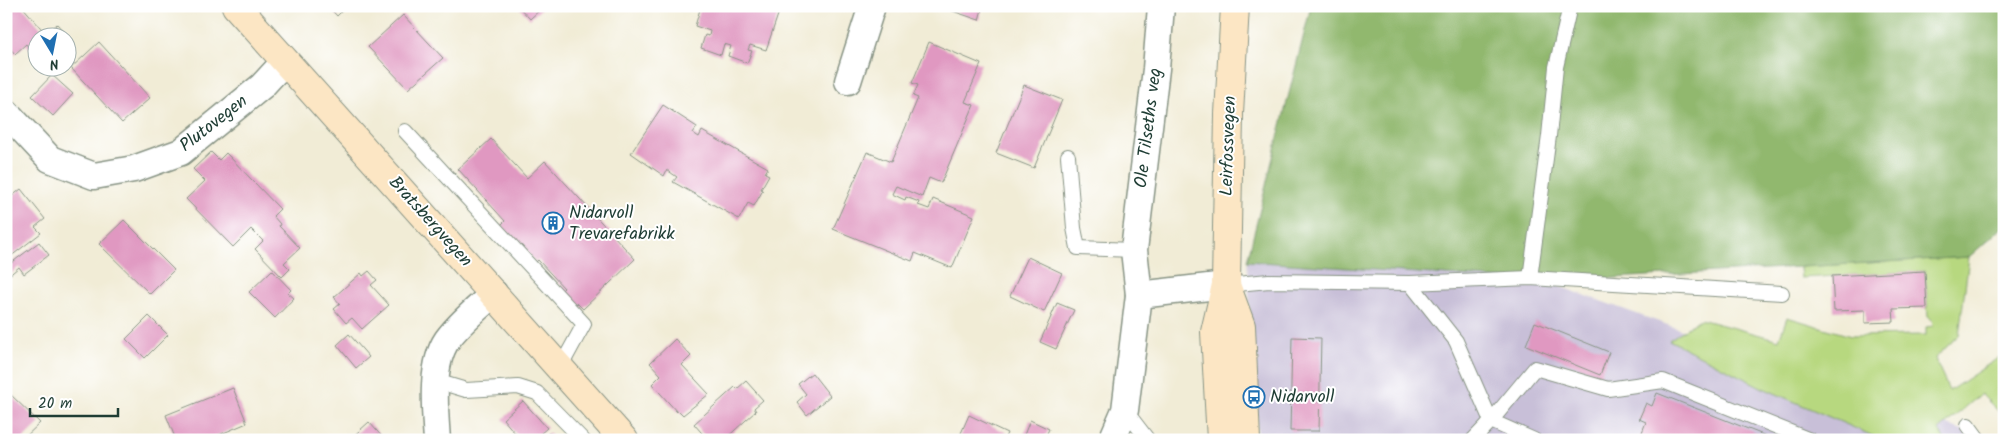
<svg xmlns="http://www.w3.org/2000/svg" width="2010" height="446" viewBox="0 0 2010 446" font-family="Kalam,sans-serif">
	<rect width="100%" height="100%" fill="#fff"/>
	<filter id="ink" filterUnits="userSpaceOnUse"><feTurbulence type="fractalNoise" baseFrequency=".02" numOctaves="2"/><feDisplacementMap in="SourceGraphic" scale="10" xChannelSelector="R" yChannelSelector="G"/><feConvolveMatrix kernelMatrix="1 2 1 2 8 2 1 2 1" color-interpolation-filters="sRGB"/></filter>
	<filter id="wash" filterUnits="userSpaceOnUse"><feTurbulence type="fractalNoise" baseFrequency=".0096" numOctaves="4" result="noise"/><feDisplacementMap in="SourceGraphic" scale="20" xChannelSelector="R" yChannelSelector="G"/><feGaussianBlur stdDeviation="1.12" result="paint"/><feColorMatrix in="noise" values="0 0 0 0 0 0 0 0 0 0 0 0 0 0 0 0 0 1.4 0 .05"/><feComposite in="paint" operator="in"/></filter>
	<g filter="url(#wash)">
		<rect width="100%" height="100%" fill="#f1ecd6"/>
		<!-- industrial -->
		<polygon fill="#c8bfd8" points="1247,261 1547,282 1990,440 1258,440"/>
		<!-- green -->
		<polygon fill="#b7d87f" stroke="#6b8a5a" points="1969,257 1959,335 1935,358 1949,391 2004,354 2004,417 1981,394 1939,430 1945,440 1882,440 1763,388 1669,340 1700,319 1779,340 1787,317 1851,336 1926,335 1926,327 1933,326 1932,320 1928,318 1925,271 1801,278 1800,267"/>
		<!-- forest -->
		<polygon fill="#91b86e" stroke="#587a51" points="1311,6 2004,6 2004,226 1969,257 1547,282 1247,261"/>
		<g id="blocks">
			<!-- building -->
			<g fill="#e098c1">
				<polygon points="6,6 22,6 46,34 57,24 74,43 68,48 68,38 38,38 38,65 33,59 36,56 26,44 15,54 6,44"/>
				<polygon points="328,6 347,6 337,16"/>
				<polygon points="518,6 544,6 530,19"/>
				<polygon points="701,6 781,6 766,50 750,45 748,50 752,51 747,63 728,56 731,46 724,44 721,55 701,48 705,35 709,36 710,31 695,26"/>
				<polygon points="938,6 983,6 979,20"/>
				<polygon points="403,15 443,58 408,89 368,47"/>
				<polygon points="99,42 150,98 122,123 71,68"/>
				<polygon points="929,42 981,64 965,102 974,105 941,183 929,178 922,197 896,186 892,194 905,200 906,197 919,202 918,205 929,209 933,199 974,216 952,268 915,253 912,261 833,229 867,152 891,162 918,98 913,96 918,85 912,83"/>
				<polygon points="52,75 73,94 53,116 32,96"/>
				<polygon points="1024,85 1062,100 1034,168 996,153"/>
				<polygon points="663,105 697,127 693,133 699,137 702,131 768,168 765,173 769,175 761,189 763,190 754,206 748,203 739,219 673,182 677,177 667,170 664,176 631,153"/>
				<polygon points="491,139 527,178 545,161 635,259 583,309 577,303 573,306 560,292 564,288 538,260 536,262 501,225 505,221 458,169"/>
				<polygon points="211,152 219,160 226,153 280,209 273,216 280,224 279,226 300,248 284,263 290,269 282,277 255,249 263,241 251,229 233,247 186,199 205,181 193,169"/>
				<polygon points="21,189 45,219 35,227 41,233 10,257 6,252 6,201"/>
				<polygon points="124,220 174,270 150,294 99,244"/>
				<polygon points="39,242 49,255 24,274 19,267 6,278 6,267"/>
				<polygon points="1028,257 1062,273 1044,312 1010,296"/>
				<polygon points="272,270 291,290 288,293 294,298 275,318 249,292"/>
				<polygon points="369,271 377,280 371,285 389,305 362,329 352,318 346,323 334,309 340,304 334,297 361,273 363,276"/>
				<polygon points="1925,271 1927,308 1893,309 1894,322 1865,323 1865,310 1834,311 1832,276"/>
				<polygon points="1057,303 1074,310 1056,349 1040,342"/>
				<polygon points="149,316 168,335 145,358 126,339"/>
				<polygon points="1535,322 1609,352 1600,375 1526,345"/>
				<polygon points="349,334 369,357 356,368 337,345"/>
				<polygon points="1292,337 1321,338 1319,431 1290,431"/>
				<polygon points="675,339 691,356 682,365 709,394 683,415 678,410 677,412 652,384 661,375 650,363"/>
				<polygon points="812,373 830,396 807,415 797,402 806,394 798,384"/>
				<polygon points="746,381 763,400 754,408 756,411 724,440 708,440 694,424 735,387 737,389"/>
				<polygon points="233,388 247,423 207,440 176,440 166,415"/>
				<polygon points="8,392 40,423 22,440 11,440 6,435 6,393"/>
				<polygon points="1657,393 1776,440 1639,440 1646,422 1639,419 1646,403 1652,406"/>
				<polygon points="523,401 547,428 533,440 521,440 503,419"/>
				<polygon points="969,415 1007,433 1004,440 958,440"/>
				<polygon points="1030,420 1049,429 1044,440 1022,440"/>
				<polygon points="369,422 385,440 349,440"/>
				<polygon points="549,433 555,440 541,440"/>
			</g>
		</g>
	</g>
	<g filter="url(#ink)">
		<use href="#blocks" fill-opacity="0" stroke="#889485" stroke-width="1"/>
		<g fill="none" stroke-linecap="round" stroke-linejoin="round">
			<!-- lane casing -->
			<g stroke="#889485" stroke-width="16">
				<g id="lane">
					<polyline points="405,131 584,324 560,368"/>
					<polyline points="1068,156 1074,228 1078,248 1134,250"/>
					<polyline points="1530,278 1549,136 1556,67 1570,6"/>
					<polyline points="1410,283 1456,341 1491,421 1535,368 1608,389 1663,381 1810,440"/>
					<polyline points="1226,285 1269,281 1410,283 1530,278 1782,293"/>
					<polyline points="436,381 466,390 518,387 537,393 583,440"/>
					<polyline points="1125,410 1148,440"/>
					<polyline points="1968,425 1979,440"/>
					<polyline points="1473,440 1491,421 1534,440"/>
				</g>
			</g>
			<!-- street casing -->
			<g stroke="#889485" stroke-width="29">
				<g id="street">
					<polyline points="1161,6 1156,69 1134,250 1139,295 1226,285"/>
					<polyline points="848,81 872,6"/>
					<polyline points="6,112 50,159 94,176 134,169 181,152 262,86 285,61"/>
					<path d="M437,440C435,411 430,365 447,340C459,323 478,308 494,293"/>
					<polyline points="1112,440 1125,410 1139,295"/>
				</g>
			</g>
			<!-- secondary casing -->
			<g stroke="#889485" stroke-width="30">
				<g id="secondary">
					<polyline points="236,6 624,440"/>
					<polyline points="1226,285 1241,326 1246,440"/>
					<polyline points="1221,440 1215,332 1226,285 1229,114 1235,6"/>
				</g>
			</g>
			<!-- lane -->
			<use href="#lane" stroke="#fff" stroke-width="14"/>
			<!-- street -->
			<use href="#street" stroke="#fff" stroke-width="26"/>
			<!-- secondary -->
			<use href="#secondary" stroke="#fce6c4" stroke-width="28"/>
		</g>
	</g>
	<!-- icons -->
	<defs>
		<g id="building-ring" transform="scale(1.125)"><circle r="9.5" fill="#fff" stroke="#1f6fb2" stroke-width="1.5"/><path d="M-4-6H4V6H1V3H-1V6H-4ZM-2.5-4.3h1.7v1.8h-1.7ZM.8-4.3h1.7v1.8H.8ZM-2.5-1h1.7V.8h-1.7ZM.8-1h1.7V.8H.8Z" fill="#1f6fb2"/></g>
		<g id="bus-ring" transform="scale(1.125)"><circle r="9.5" fill="#fff" stroke="#1f6fb2" stroke-width="1.5"/><path d="M-5-6H5V4H4V6H2V4H-2V6H-4V4H-5ZM-3.5-4V0h7V-4ZM-3.5 1.2v1.5H-2V1.2ZM2 1.2v1.5H3.5V1.2Z" fill="#1f6fb2"/></g>
	</defs>
	<g fill-rule="evenodd">
		<use href="#building-ring" x="553" y="223"/>
		<use href="#bus-ring" x="1254" y="397"/>
	</g>
	<g text-anchor="middle" dominant-baseline="central" stroke-width="4" stroke-linejoin="round" paint-order="stroke">
		<!-- street labels -->
		<g font-size="18" fill="#1f3d34" stroke="#fff">
			<text transform="translate(214 124) rotate(-38)">Plutovegen</text>
			<text transform="translate(1149 128) rotate(-83)">Ole Tilseths veg</text>
			<text transform="translate(1229 146) rotate(-88)">Leirfossvegen</text>
			<text transform="translate(430 222) rotate(48)">Bratsbergvegen</text>
		</g>
		<!-- poi labels -->
		<g font-size="18" fill="#1f3d34" stroke="#fff" text-anchor="start">
			<text x="569" y="213">Nidarvoll<tspan x="569" dy="21">Trevarefabrikk</tspan></text>
			<text x="1270" y="397">Nidarvoll</text>
		</g>
	</g>
	<!-- margin -->
	<rect width="2010" height="446" fill="none" stroke="#fff" stroke-width="25"/>
	<!-- north arrow -->
	<g transform="translate(52 52) rotate(170)"><circle r="24" fill="#ffffff" stroke="#a5b1ae"/>
	<path d="M0-4L9 19L0 12L-9 19Z" fill="#1f6fb2"/>
	<text y="-8" font-size="14" font-weight="bold" text-anchor="middle" fill="#1f3d34">N</text>
	</g>
	<!-- scale -->
	<path d="M30 408v8h88v-8" fill="none" stroke="#1f3d34" stroke-width="2.5"/>
	<text x="38" y="408" font-size="15" fill="#1f3d34" stroke="#ffffff" stroke-width="4" paint-order="stroke">20 m</text>
</svg>
